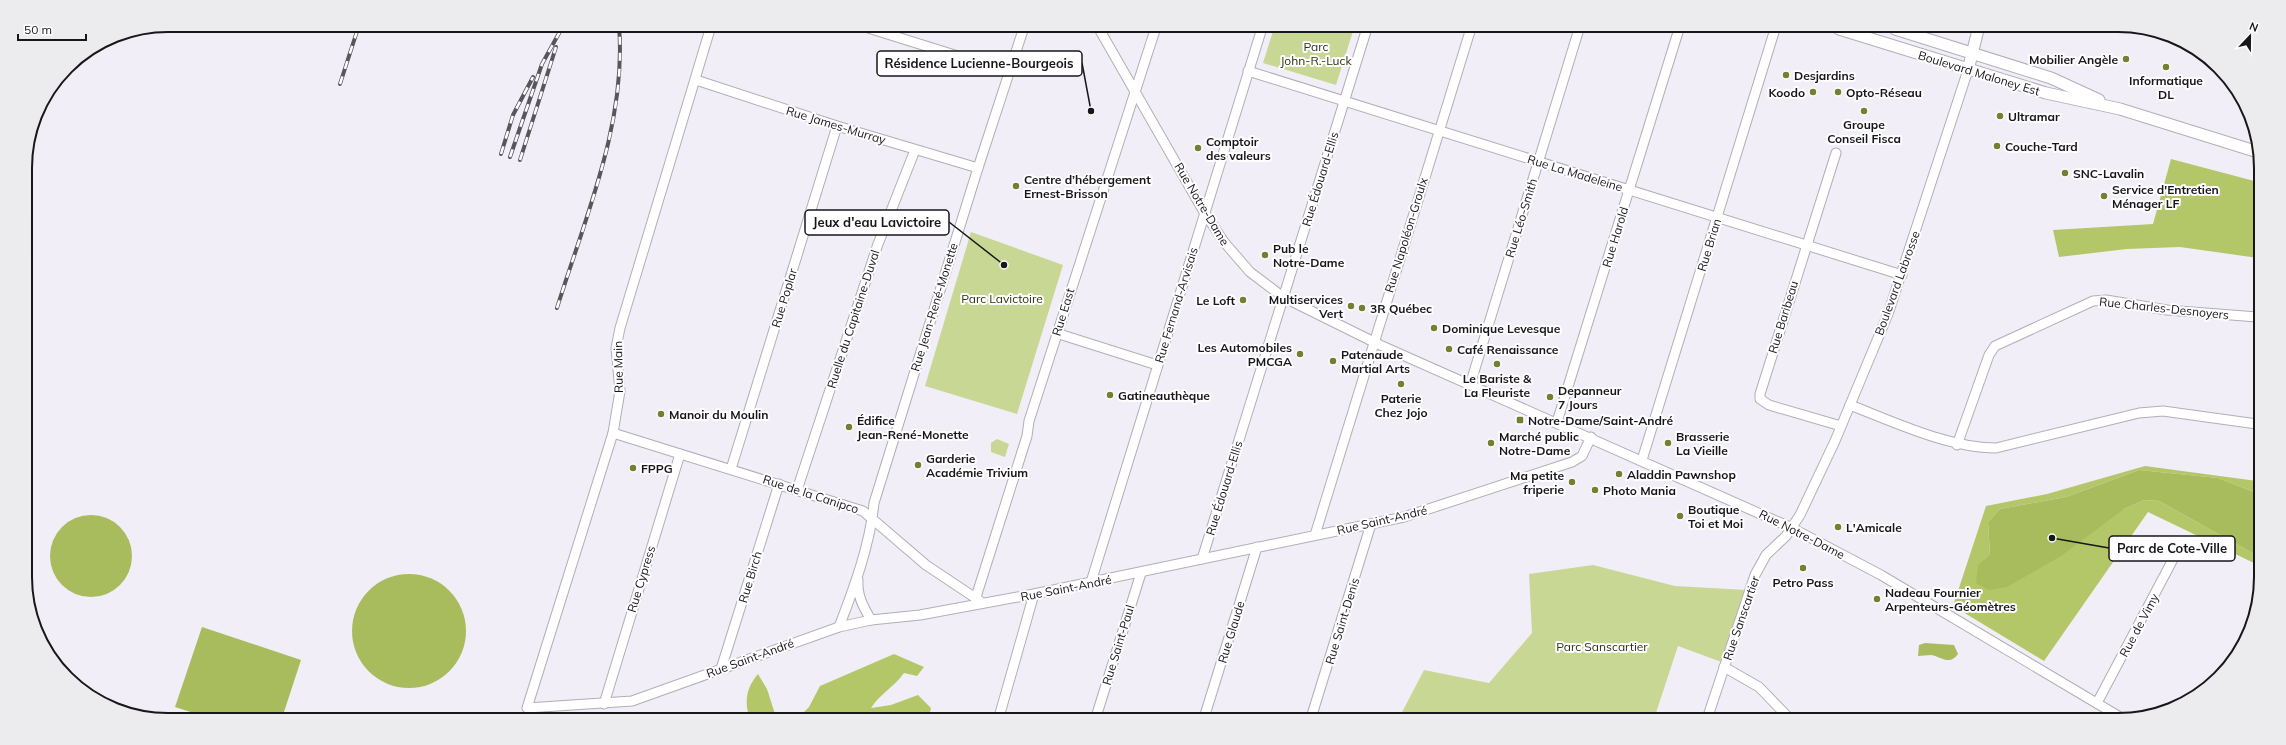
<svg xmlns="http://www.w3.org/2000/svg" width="2286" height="745" viewBox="0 0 2286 745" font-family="Mulish,sans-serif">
	<rect width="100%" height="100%" fill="#f2eef8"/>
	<!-- green -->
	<g fill="#c8d894">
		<polygon points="1274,28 1354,28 1336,85 1263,63"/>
		<polygon points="971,232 1063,265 1017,414 925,386"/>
		<polygon points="997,439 1009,444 1005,457 991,452 991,443"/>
		<polygon points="1593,565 1675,586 1747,590 1724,663 1678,646 1654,719 1399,718 1424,670 1489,683 1532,633 1529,574"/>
	</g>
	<!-- forest -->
	<g fill="#b3c769">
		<polygon points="2171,159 2258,182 2258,258 2180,247 2127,249 2059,257 2053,230 2153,224"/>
		<polygon points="2145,466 2257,481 2257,493 2218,478 2139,470 2066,497 2000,509 1988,522 1990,555 2124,509 2144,500 2159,501 2256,555 2256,564 2148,512 2044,661 1953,606 1986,506 2047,494"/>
		<path d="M894,654L924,667L917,676L904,673C894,687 880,694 871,708L891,705L918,695L931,708L929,717H799L809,707L820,686Z"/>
		<path d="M758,674L767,689L776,717L749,716C744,700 747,687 758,674Z"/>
	</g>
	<!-- water -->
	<g fill="#a8bc5e">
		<polygon points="2139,470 2218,478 2257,493 2256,555 2159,501 2144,500 2124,509 2061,556 2007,587 1988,590 1976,583 1978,565 1990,555 1988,522 2000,509 2066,497"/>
		<circle cx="91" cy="556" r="41"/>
		<circle cx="409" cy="631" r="57"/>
		<polygon points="202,627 301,660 283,715 200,715 175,707"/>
		<path d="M1925,643L1954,645L1958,654C1949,666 1942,657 1931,655C1927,655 1922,656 1918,656L1919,645Z"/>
	</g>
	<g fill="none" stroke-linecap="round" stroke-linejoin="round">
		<!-- minor casing -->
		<g stroke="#b2aeb7" stroke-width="11">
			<g id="minor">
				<polyline points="711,26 620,328 616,348 620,391 613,433 527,708 632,701 839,627 871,620 920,615 1034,594 1404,517 1572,462 1582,456 1591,437"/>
				<polyline points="865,27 1009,72"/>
				<polyline points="1098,27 1204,212 1224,242 1250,272 1283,297 1380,345 1792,528 1881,575 2125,720"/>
				<polyline points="1248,71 1902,275"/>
				<polyline points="696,80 837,126 978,168"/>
				<polyline points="1836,153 1760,394 1760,399 1769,405 1841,426"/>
				<polyline points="1056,333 1157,365"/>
				<polyline points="1470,385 1579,29"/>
				<path d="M1850,405C1894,422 1949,448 1996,448L2139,413L2163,411L2257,424"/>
				<polyline points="1557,422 1679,29"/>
				<polyline points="613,433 863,511 926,565 980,601"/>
				<polyline points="1957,445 1989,355 1995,346 2093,301 2106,300 2167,310 2257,317"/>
				<polyline points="1642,460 1775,29"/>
				<polyline points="731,469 837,126"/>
				<polyline points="797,490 878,244 915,150"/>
				<polyline points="1315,535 1471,28"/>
				<polyline points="1202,559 1367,28"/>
				<path d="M858,580C857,596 863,606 871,620"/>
				<polyline points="1091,582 1262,28"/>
				<polyline points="976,597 1027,436 1029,421 1156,27"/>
				<path d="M839,627C854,588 870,545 874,503L978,168L1024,27"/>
				<polyline points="1724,667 1759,687 1790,719"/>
				<polyline points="721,669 779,484"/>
				<polyline points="2097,703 2180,546"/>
				<polyline points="604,704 680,454"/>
				<polyline points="999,717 1034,594"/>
				<polyline points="1096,717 1141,573"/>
				<polyline points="1204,718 1257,547"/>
				<polyline points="1311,718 1371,524"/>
				<polyline points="1707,719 1755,575 1766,555 1786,536 1800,515 1835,441 1888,314 1968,70"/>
			</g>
		</g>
		<!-- major casing -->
		<g stroke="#b2aeb7" stroke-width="13">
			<g id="major">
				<polyline points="1839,29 2046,93 2120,109 2258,152"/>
				<polyline points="1895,29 2051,78 2099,100"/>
				<polyline points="1968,70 1978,30"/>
			</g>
		</g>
		<!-- minor -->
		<use href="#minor" stroke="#fff" stroke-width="9"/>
		<!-- major -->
		<use href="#major" stroke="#fff" stroke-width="11"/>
		<!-- rail casing -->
		<g stroke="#58565b" stroke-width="4">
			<g id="rail">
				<polyline points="340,84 359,25"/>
				<polyline points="501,154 513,115 533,77"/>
				<polyline points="510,157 542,64 563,26"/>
				<polyline points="520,160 556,47"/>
				<path d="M557,308C585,218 627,122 619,26"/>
			</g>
		</g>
		<!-- rail -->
		<use href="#rail" stroke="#fefdff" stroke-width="2.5" stroke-dasharray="8" stroke-linecap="butt"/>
	</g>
	<!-- markers -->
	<g fill="#718130" stroke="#fefdff" stroke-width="1.5">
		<circle cx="2126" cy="59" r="4"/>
		<circle cx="2166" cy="67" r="4"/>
		<circle cx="1786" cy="75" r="4"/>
		<circle cx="1813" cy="92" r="4"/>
		<circle cx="1838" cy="92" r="4"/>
		<circle cx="1864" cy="111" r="4"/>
		<circle cx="2000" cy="116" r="4"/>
		<circle cx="1997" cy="146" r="4"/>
		<circle cx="1198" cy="148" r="4"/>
		<circle cx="2065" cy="173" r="4"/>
		<circle cx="1016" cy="186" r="4"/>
		<circle cx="2104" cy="196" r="4"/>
		<circle cx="1265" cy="255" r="4"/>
		<circle cx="1243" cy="300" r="4"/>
		<circle cx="1351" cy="306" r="4"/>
		<circle cx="1362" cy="308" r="4"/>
		<circle cx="1434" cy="328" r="4"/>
		<circle cx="1449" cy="349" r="4"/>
		<circle cx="1300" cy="354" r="4"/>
		<circle cx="1333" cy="361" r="4"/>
		<circle cx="1497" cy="364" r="4"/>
		<circle cx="1401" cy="384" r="4"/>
		<circle cx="1110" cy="395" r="4"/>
		<circle cx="1550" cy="397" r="4"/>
		<circle cx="661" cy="414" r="4"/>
		<rect x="1516" y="416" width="8" height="8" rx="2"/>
		<circle cx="849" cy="427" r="4"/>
		<circle cx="1491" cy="443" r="4"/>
		<circle cx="1668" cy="443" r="4"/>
		<circle cx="918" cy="465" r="4"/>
		<circle cx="633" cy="468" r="4"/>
		<circle cx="1619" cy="474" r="4"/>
		<circle cx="1572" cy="482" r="4"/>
		<circle cx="1595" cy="490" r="4"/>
		<circle cx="1680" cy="516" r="4"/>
		<circle cx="1838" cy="527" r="4"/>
		<circle cx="1803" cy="568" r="4"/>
		<circle cx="1877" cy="599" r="4"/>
	</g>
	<g text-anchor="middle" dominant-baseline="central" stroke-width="4" stroke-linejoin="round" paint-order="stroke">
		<!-- park labels -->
		<g font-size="12" fill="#2c340c" stroke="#fefdff">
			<text x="1316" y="46">Parc<tspan x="1316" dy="14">John-R.-Luck</tspan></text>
			<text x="1002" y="298">Parc Lavictoire</text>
			<text x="1602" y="646">Parc Sanscartier</text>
		</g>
		<!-- poi labels -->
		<g font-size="12" font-weight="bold" fill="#171619" stroke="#fefdff" text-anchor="start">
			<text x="2118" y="59" text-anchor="end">Mobilier Angèle</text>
			<text x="1794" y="75">Desjardins</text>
			<text x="2166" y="80" text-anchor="middle">Informatique<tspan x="2166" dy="14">DL</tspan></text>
			<text x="1805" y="92" text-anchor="end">Koodo</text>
			<text x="1846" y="92">Opto-Réseau</text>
			<text x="2008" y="116">Ultramar</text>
			<text x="1864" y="124" text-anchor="middle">Groupe<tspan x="1864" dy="14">Conseil Fisca</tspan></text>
			<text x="1206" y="141">Comptoir<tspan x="1206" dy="14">des valeurs</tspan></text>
			<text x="2005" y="146">Couche-Tard</text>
			<text x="2073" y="173">SNC-Lavalin</text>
			<text x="1024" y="179">Centre d’hébergement<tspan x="1024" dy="14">Ernest-Brisson</tspan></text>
			<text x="2112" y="189">Service d'Entretien<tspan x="2112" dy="14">Ménager LF</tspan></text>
			<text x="1273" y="248">Pub le<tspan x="1273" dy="14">Notre-Dame</tspan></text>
			<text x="1343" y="299" text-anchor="end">Multiservices<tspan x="1343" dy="14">Vert</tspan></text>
			<text x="1235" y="300" text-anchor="end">Le Loft</text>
			<text x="1370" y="308">3R Québec</text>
			<text x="1442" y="328">Dominique Levesque</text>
			<text x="1292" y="347" text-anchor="end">Les Automobiles<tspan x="1292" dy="14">PMCGA</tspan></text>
			<text x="1457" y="349">Café Renaissance</text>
			<text x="1341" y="354">Patenaude<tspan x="1341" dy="14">Martial Arts</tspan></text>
			<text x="1497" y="378" text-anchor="middle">Le Bariste &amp;<tspan x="1497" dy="14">La Fleuriste</tspan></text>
			<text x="1558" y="390">Depanneur<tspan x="1558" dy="14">7 Jours</tspan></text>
			<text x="1118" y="395">Gatineauthèque</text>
			<text x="1401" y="398" text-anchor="middle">Paterie<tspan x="1401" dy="14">Chez Jojo</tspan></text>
			<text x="669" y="414">Manoir du Moulin</text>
			<text x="857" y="420">Édifice<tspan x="857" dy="14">Jean-René-Monette</tspan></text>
			<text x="1528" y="420">Notre-Dame/Saint-André</text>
			<text x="1499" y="436">Marché public<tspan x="1499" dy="14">Notre-Dame</tspan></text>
			<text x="1676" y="436">Brasserie<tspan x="1676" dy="14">La Vieille</tspan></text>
			<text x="926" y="458">Garderie<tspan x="926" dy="14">Académie Trivium</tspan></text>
			<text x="641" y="468">FPPG</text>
			<text x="1627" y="474">Aladdin Pawnshop</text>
			<text x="1564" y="475" text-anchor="end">Ma petite<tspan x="1564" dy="14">friperie</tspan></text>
			<text x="1603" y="490">Photo Mania</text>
			<text x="1688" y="509">Boutique<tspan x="1688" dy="14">Toi et Moi</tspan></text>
			<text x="1846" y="527">L'Amicale</text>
			<text x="1803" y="582" text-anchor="middle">Petro Pass</text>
			<text x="1885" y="592">Nadeau Fournier<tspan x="1885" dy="14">Arpenteurs-Géomètres</tspan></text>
		</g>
		<!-- street labels -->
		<g font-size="12" fill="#171619" stroke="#fefdff">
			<text transform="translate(1979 73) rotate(17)">Boulevard Maloney Est</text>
			<text transform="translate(836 125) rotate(17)">Rue James-Murray</text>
			<text transform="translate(1575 173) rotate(17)">Rue La Madeleine</text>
			<text transform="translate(1320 179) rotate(-73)">Rue Édouard-Ellis</text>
			<text transform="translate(1202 204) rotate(59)">Rue Notre-Dame</text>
			<text transform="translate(1521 218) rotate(-73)">Rue Léo-Smith</text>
			<text transform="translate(1406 235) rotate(-73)">Rue Napoléon-Groulx</text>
			<text transform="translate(1615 237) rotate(-73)">Rue Harold</text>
			<text transform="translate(1709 245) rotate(-73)">Rue Brian</text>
			<text transform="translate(1897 283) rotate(-70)">Boulevard Labrosse</text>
			<text transform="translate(784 298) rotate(-73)">Rue Poplar</text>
			<text transform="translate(1176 305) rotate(-73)">Rue Fernand-Arvisais</text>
			<text transform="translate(934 307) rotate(-73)">Rue Jean-René-Monette</text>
			<text transform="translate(2164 308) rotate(6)">Rue Charles-Desnoyers</text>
			<text transform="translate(1063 312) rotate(-73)">Rue East</text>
			<text transform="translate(1783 317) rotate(-73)">Rue Baribeau</text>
			<text transform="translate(853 319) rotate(-72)">Ruelle du Capitaine-Duval</text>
			<text transform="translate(618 367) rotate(-91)">Rue Main</text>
			<text transform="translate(1224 488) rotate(-73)">Rue Édouard-Ellis</text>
			<text transform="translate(811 494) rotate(18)">Rue de la Canipco</text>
			<text transform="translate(1382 520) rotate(-13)">Rue Saint-André</text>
			<text transform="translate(1802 534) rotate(27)">Rue Notre-Dame</text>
			<text transform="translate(750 577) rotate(-73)">Rue Birch</text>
			<text transform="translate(641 579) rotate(-73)">Rue Cypress</text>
			<text transform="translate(1066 588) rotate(-11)">Rue Saint-André</text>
			<text transform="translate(1741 618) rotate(-71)">Rue Sanscartier</text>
			<text transform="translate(1342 621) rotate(-73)">Rue Saint-Denis</text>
			<text transform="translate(2139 625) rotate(-62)">Rue de Vimy</text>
			<text transform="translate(1231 632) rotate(-73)">Rue Glaude</text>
			<text transform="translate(1118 645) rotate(-73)">Rue Saint-Paul</text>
			<text transform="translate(750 658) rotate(-20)">Rue Saint-André</text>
		</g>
	</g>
	<!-- crop -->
	<path d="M0 0H2286V745H0ZM168 32H2118A136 136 0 0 1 2254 168V577A136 136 0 0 1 2118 713H168A136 136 0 0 1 32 577V168A136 136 0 0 1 168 32Z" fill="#ecebed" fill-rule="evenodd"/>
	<path fill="none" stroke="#171619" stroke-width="2" d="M168 32H2118A136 136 0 0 1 2254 168V577A136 136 0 0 1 2118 713H168A136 136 0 0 1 32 577V168A136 136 0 0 1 168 32Z"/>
	<!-- callouts -->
	<path fill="none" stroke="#171619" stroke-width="1.5" d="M1091 111L1082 63M1004 265L949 222M2052 538L2109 548"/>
	<g fill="#171619" stroke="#fefdff" stroke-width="1.5">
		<circle cx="1091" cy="111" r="4"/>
		<circle cx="1004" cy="265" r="4"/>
		<circle cx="2052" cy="538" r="4"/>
	</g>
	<g fill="#fefdff" stroke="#171619" stroke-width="1.5">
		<rect x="877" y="51" width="205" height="25" rx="4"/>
		<rect x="805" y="210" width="144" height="25" rx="4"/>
		<rect x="2109" y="536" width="126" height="25" rx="4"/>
	</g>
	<g font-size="13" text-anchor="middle" font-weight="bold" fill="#171619">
		<text x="979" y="68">Résidence Lucienne-Bourgeois</text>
		<text x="877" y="227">Jeux d'eau Lavictoire</text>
		<text x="2172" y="553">Parc de Cote-Ville</text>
	</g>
	<!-- north arrow -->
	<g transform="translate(2250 36) rotate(22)" stroke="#fefdff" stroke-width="3" paint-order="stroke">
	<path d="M0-3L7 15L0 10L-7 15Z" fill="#171619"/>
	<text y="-6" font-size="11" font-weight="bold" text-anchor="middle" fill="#171619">N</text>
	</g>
	<!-- scale -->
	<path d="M18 34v6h68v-6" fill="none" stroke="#171619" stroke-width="2"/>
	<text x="24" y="34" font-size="12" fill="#171619" stroke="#fefdff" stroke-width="3" paint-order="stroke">50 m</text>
</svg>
